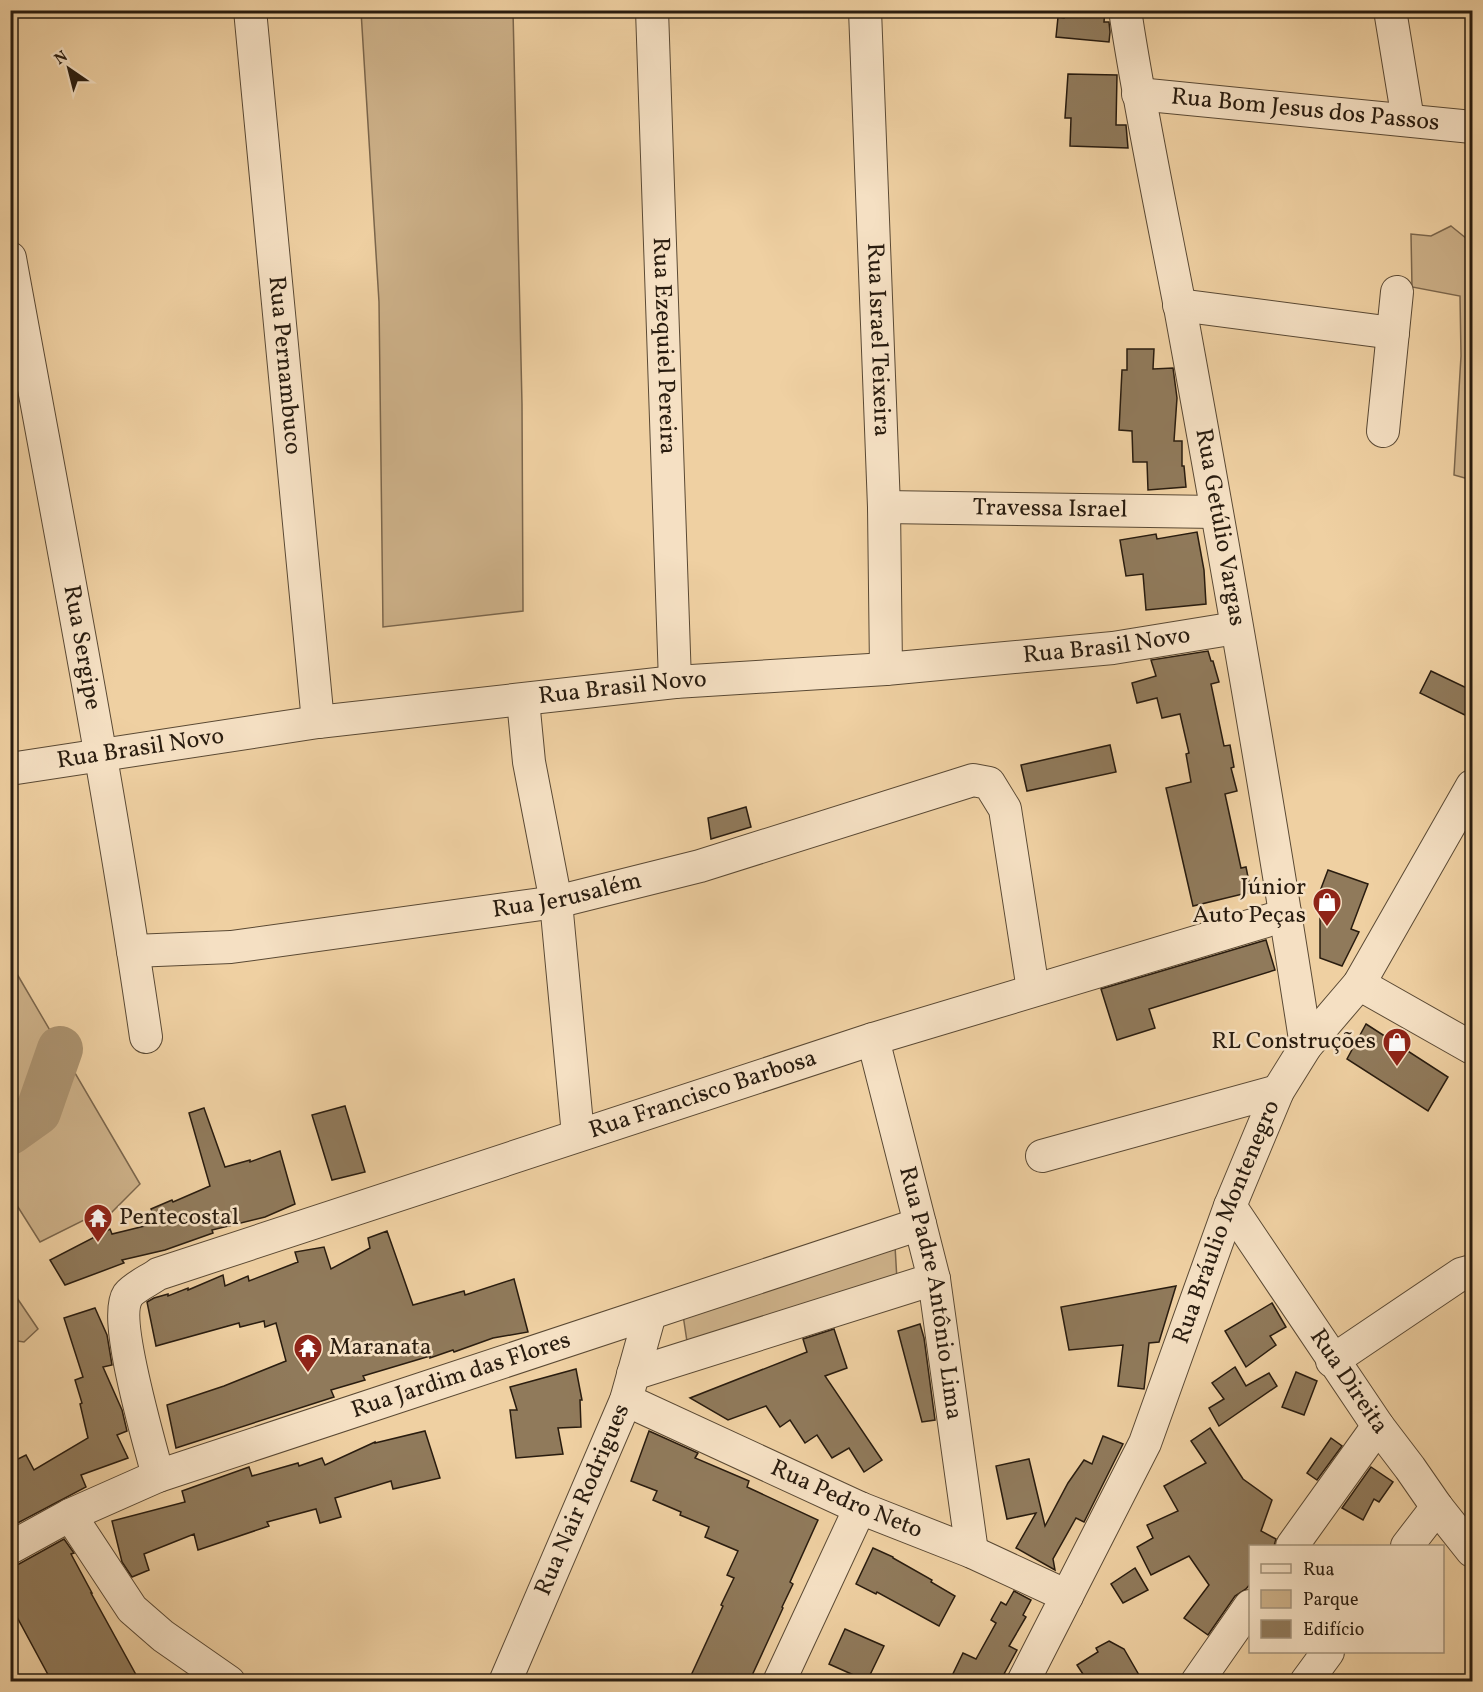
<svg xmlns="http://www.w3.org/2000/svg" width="1483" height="1692" viewBox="0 0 1483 1692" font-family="Vollkorn,serif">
	<rect width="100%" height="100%" fill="#efd0a2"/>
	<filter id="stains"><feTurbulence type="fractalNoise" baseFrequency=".00333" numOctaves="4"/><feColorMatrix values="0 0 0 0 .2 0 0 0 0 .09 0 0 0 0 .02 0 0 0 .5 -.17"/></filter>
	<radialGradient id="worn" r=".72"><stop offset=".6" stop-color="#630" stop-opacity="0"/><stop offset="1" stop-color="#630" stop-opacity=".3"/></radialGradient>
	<!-- green -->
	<g fill="#cdb189" stroke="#7b664c" stroke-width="1.5">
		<polygon points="361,11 513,11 522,404 523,611 383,627 379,302"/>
		<polygon points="1451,226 1472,243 1472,480 1454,475 1461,356 1460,296 1412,287 1411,234 1431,236"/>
		<polygon points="10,962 140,1184 99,1225 86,1219 40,1242 11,1196"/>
		<polygon points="895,1246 897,1280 688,1348 683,1315"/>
		<polygon points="11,1289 38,1329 24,1342 11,1340"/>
	</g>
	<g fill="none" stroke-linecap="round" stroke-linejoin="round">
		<!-- river -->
		<polyline stroke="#ac9370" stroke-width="46" points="10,1132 38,1112 60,1049"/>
	</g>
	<!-- building -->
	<g fill="#907a5b" stroke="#291c0f" stroke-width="1.5">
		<polygon points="1064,10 1105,10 1104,22 1109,22 1110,32 1109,42 1056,37 1058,17 1064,18"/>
		<polygon points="1068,74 1117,75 1116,125 1126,125 1128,148 1070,146 1071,118 1065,118"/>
		<polygon points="1127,349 1154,349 1153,369 1173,368 1177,398 1174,441 1182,441 1182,466 1184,466 1186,487 1148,490 1147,462 1133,462 1132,431 1119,430 1122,370 1127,370"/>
		<polygon points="1197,532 1204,570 1206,604 1146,610 1143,574 1126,576 1120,540 1156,534 1157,539"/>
		<polygon points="1208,651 1211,661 1213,661 1219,682 1211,684 1224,746 1230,745 1234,767 1231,768 1237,791 1225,794 1241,868 1246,867 1251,892 1193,906 1166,788 1191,782 1186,754 1189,753 1180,714 1162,718 1157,698 1137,703 1132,683 1156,676 1151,660"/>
		<polygon points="1431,671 1473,691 1473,719 1420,693"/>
		<polygon points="1110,745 1116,772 1027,791 1021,765"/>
		<polygon points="746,807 751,827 711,839 708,818"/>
		<polygon points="1328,870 1368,884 1351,929 1359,932 1342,966 1320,958 1320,909 1314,907"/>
		<polygon points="1266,940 1275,970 1149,1009 1155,1028 1117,1040 1101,989"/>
		<polygon points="1366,1024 1448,1077 1428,1111 1347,1059"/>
		<polygon points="345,1106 365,1172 332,1180 312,1115"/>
		<polygon points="204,1108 225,1167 250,1160 250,1162 280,1151 295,1204 265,1217 212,1230 213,1233 165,1250 122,1260 124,1263 65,1285 50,1260 110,1229 112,1234 157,1223 151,1209 172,1200 173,1202 210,1186 189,1113"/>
		<polygon points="387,1231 413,1305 464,1291 465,1295 514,1279 528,1332 493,1338 454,1352 453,1350 430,1358 430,1356 363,1376 365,1380 331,1390 334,1397 176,1448 167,1405 224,1386 286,1361 276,1323 265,1327 264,1321 240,1327 239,1323 156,1346 147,1302 154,1298 168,1294 168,1296 188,1288 188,1290 223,1275 225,1286 248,1276 249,1281 298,1262 295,1252 324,1247 331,1269 370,1248 368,1238"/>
		<polygon points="1176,1286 1159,1342 1149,1343 1144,1389 1118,1386 1123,1345 1069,1350 1061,1307"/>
		<polygon points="1272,1303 1286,1327 1270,1336 1276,1345 1246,1367 1225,1331"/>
		<polygon points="95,1308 107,1335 112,1365 103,1367 122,1410 127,1431 117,1435 128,1458 81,1475 86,1487 10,1527 10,1463 26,1455 34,1470 88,1438 80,1404 82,1403 75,1380 83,1377 64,1318"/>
		<polygon points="920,1324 924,1338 935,1420 922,1422 898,1331"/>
		<polygon points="834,1329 847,1368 825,1376 882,1460 864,1472 849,1448 832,1458 817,1435 805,1443 790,1420 780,1427 766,1406 728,1420 690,1398 807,1352 803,1339"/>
		<polygon points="1235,1367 1246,1386 1269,1373 1277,1386 1219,1426 1209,1408 1224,1399 1212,1383"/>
		<polygon points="576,1369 582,1400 580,1400 581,1427 558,1428 563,1454 516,1458 510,1410 517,1410 510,1387"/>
		<polygon points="1296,1372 1317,1381 1304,1415 1282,1407"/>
		<polygon points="1210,1428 1243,1479 1272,1500 1261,1531 1276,1539 1274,1546 1251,1546 1251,1583 1246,1589 1235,1596 1208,1635 1184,1618 1209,1585 1189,1556 1151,1575 1137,1547 1153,1538 1147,1525 1178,1511 1164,1486 1206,1463 1191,1441"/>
		<polygon points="425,1431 440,1478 393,1489 391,1481 335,1498 341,1517 320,1523 316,1509 267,1522 269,1526 198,1550 194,1534 144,1554 149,1570 132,1577 122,1562 112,1521 185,1502 182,1491 249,1467 252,1476 298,1463 299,1466 322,1458 325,1465 375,1442 375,1443"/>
		<polygon points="649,1431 698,1453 695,1458 749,1481 747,1487 818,1520 790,1582 793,1584 782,1607 783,1608 749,1682 688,1682 723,1606 721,1605 734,1578 727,1575 738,1551 705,1537 709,1527 680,1515 681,1512 653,1500 657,1491 631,1481"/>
		<polygon points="1103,1436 1123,1444 1084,1522 1076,1518 1053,1559 1055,1570 1016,1548 1036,1513 1007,1519 996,1466 1029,1459 1045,1526 1068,1483 1084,1460 1092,1464"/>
		<polygon points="1331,1438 1342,1446 1317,1480 1307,1473"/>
		<polygon points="1371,1467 1393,1482 1379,1502 1374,1499 1363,1520 1342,1508"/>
		<polygon points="64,1539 74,1553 71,1554 92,1593 91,1593 140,1682 52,1682 10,1604 10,1566 19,1564"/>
		<polygon points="873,1548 893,1557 893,1558 932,1580 931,1582 955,1596 939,1626 877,1592 876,1594 856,1584"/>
		<polygon points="1135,1568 1148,1590 1123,1603 1111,1584"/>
		<polygon points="1014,1591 1031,1600 1023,1615 1026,1617 1009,1646 1017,1650 1004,1674 1007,1675 1005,1682 949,1682 963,1653 976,1659 996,1623 991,1620 1001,1602 1006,1605"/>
		<polygon points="845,1629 884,1646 867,1681 829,1664"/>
		<polygon points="1109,1641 1124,1649 1143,1682 1088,1682 1077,1665 1098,1652 1096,1648"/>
	</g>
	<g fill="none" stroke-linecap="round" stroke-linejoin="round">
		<!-- minor casing -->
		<g stroke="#5a4934" stroke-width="34">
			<g id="minor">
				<path id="s1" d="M250,10L318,722"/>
				<path id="s2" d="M652,10L675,682"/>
				<path id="s3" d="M865,10L884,507L886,669"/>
				<path id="s4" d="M1125,10C1140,110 1161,208 1180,307C1225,553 1268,799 1306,1046"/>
				<polyline points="1390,10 1408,120"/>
				<path id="s5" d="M1138,94L1472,127"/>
				<path id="s6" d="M10,258C57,517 108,776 146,1037"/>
				<polyline points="1179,305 1393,333"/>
				<polyline points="1383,431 1397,292"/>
				<path id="s7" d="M884,507L1216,512"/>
				<polyline points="523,700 529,762 556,902 578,1135"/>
				<path id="s8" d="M10,769L318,722L675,682L886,669L1113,648L1236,628"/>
				<path id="s9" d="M133,951L231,947L556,902L700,866L973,780L989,783L1005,809L1033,990"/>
				<polyline points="1359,984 1472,1048"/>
				<path id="s10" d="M873,1039L934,1279L972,1552"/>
				<polyline points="1042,1156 1278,1091"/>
				<path id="s11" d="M1230,1206L1378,1426L1410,1468L1437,1507L1472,1551"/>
				<polyline points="1332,1361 1461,1274 1472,1271"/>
				<polyline points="633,1374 934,1279"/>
				<path id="s12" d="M626,1400L860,1508L972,1552L1067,1596"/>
				<path id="s13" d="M158,1476C150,1444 112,1319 128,1295C134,1287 150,1280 158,1274L873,1039L1286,915"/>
				<polyline points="70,1515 132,1609 163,1636 229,1682"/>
				<polyline points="1292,1546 1378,1426"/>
				<polyline points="1407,1546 1437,1507"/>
				<path id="s14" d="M10,1548L70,1515L158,1476L920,1224"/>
				<path id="s15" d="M505,1682L626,1400L650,1314"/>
				<polyline points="779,1682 860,1508"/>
				<path id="s16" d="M1023,1682L1145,1443L1230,1206L1278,1091L1306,1046L1359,984L1472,786"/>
				<polyline points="1197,1682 1250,1606"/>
				<polyline points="1306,1682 1328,1652"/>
			</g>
		</g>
		<!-- minor -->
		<use href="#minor" stroke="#f5e0c3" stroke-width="32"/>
	</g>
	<!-- icons -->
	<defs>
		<g id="shop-pin" transform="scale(1.5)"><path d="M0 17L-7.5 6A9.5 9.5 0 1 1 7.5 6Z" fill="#8f2418" stroke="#f5e0c3"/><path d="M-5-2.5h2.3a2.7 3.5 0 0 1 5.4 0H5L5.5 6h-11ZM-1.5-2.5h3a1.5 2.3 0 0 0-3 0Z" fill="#fff"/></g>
		<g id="temple-pin" transform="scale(1.5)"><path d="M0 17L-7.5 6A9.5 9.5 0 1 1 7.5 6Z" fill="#8f2418" stroke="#f5e0c3"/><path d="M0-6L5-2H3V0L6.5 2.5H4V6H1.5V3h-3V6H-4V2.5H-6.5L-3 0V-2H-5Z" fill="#fff"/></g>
	</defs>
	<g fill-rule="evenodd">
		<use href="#shop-pin" x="1327" y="902"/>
		<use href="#shop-pin" x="1397" y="1042"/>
		<use href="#temple-pin" x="98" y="1218"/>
		<use href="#temple-pin" x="308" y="1348"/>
	</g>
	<g text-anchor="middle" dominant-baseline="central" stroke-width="5" stroke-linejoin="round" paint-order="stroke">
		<!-- street labels -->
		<g font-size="24" fill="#291c0f" stroke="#f5e0c3">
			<text stroke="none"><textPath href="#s5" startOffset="168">Rua Bom Jesus dos Passos</textPath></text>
			<text stroke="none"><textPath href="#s3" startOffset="330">Rua Israel Teixeira</textPath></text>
			<text stroke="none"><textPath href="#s2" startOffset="336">Rua Ezequiel Pereira</textPath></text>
			<text stroke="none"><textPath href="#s1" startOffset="357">Rua Pernambuco</textPath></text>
			<text stroke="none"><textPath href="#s7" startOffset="166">Travessa Israel</textPath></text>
			<text stroke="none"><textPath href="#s4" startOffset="526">Rua Getúlio Vargas</textPath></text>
			<text stroke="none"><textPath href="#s8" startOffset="1104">Rua Brasil Novo</textPath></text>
			<text stroke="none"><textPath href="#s6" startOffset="396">Rua Sergipe</textPath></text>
			<text stroke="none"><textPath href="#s8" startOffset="618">Rua Brasil Novo</textPath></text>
			<text stroke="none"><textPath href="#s8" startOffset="132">Rua Brasil Novo</textPath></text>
			<text stroke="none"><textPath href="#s9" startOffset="438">Rua Jerusalém</textPath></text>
			<text stroke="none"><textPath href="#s13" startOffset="796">Rua Francisco Barbosa</textPath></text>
			<text stroke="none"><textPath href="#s16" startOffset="504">Rua Bráulio Montenegro</textPath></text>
			<text stroke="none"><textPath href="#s10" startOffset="261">Rua Padre Antônio Lima</textPath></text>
			<text stroke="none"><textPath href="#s14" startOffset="484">Rua Jardim das Flores</textPath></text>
			<text stroke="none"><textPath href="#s11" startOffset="212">Rua Direita</textPath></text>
			<text stroke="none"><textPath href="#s15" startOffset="198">Rua Nair Rodrigues</textPath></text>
			<text stroke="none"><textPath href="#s12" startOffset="242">Rua Pedro Neto</textPath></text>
		</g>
		<!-- poi labels -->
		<g font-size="24" fill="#291c0f" stroke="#f5e0c3" text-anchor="end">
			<text x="1306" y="888">Júnior<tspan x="1306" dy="28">Auto Peças</tspan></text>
			<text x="1376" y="1042">RL Construções</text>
			<text x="119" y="1218" text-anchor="start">Pentecostal</text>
			<text x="329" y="1348" text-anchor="start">Maranata</text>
		</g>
	</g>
	<!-- margin -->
	<rect width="1483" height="1692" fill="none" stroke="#efd0a2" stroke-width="36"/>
	<rect x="12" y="12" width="1459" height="1668" fill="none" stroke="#291c0f" stroke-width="3"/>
	<rect x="18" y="18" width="1447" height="1656" fill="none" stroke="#291c0f" stroke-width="1.5"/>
	<!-- legend -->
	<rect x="1249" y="1545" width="195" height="108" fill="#f5e0c3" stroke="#a3927b" stroke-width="1.5"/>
	<rect x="1261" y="1564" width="30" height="9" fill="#f5e0c3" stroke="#a3927b" stroke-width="1.5"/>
	<text x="1303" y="1575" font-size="18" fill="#291c0f">Rua</text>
	<rect x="1261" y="1590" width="30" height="18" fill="#cdb189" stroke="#a3927b" stroke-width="1.5"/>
	<text x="1303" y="1605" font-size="18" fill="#291c0f">Parque</text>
	<rect x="1261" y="1620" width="30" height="18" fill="#907a5b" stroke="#a3927b" stroke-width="1.5"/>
	<text x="1303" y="1635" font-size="18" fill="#291c0f">Edifício</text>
	<!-- north arrow -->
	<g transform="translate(69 69) rotate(325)" stroke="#f5e0c3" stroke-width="4.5" paint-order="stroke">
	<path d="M0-4.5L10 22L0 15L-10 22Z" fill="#291c0f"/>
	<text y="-9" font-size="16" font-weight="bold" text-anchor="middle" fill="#291c0f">N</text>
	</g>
	<rect width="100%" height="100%" filter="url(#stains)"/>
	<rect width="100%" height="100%" fill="url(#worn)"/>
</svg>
